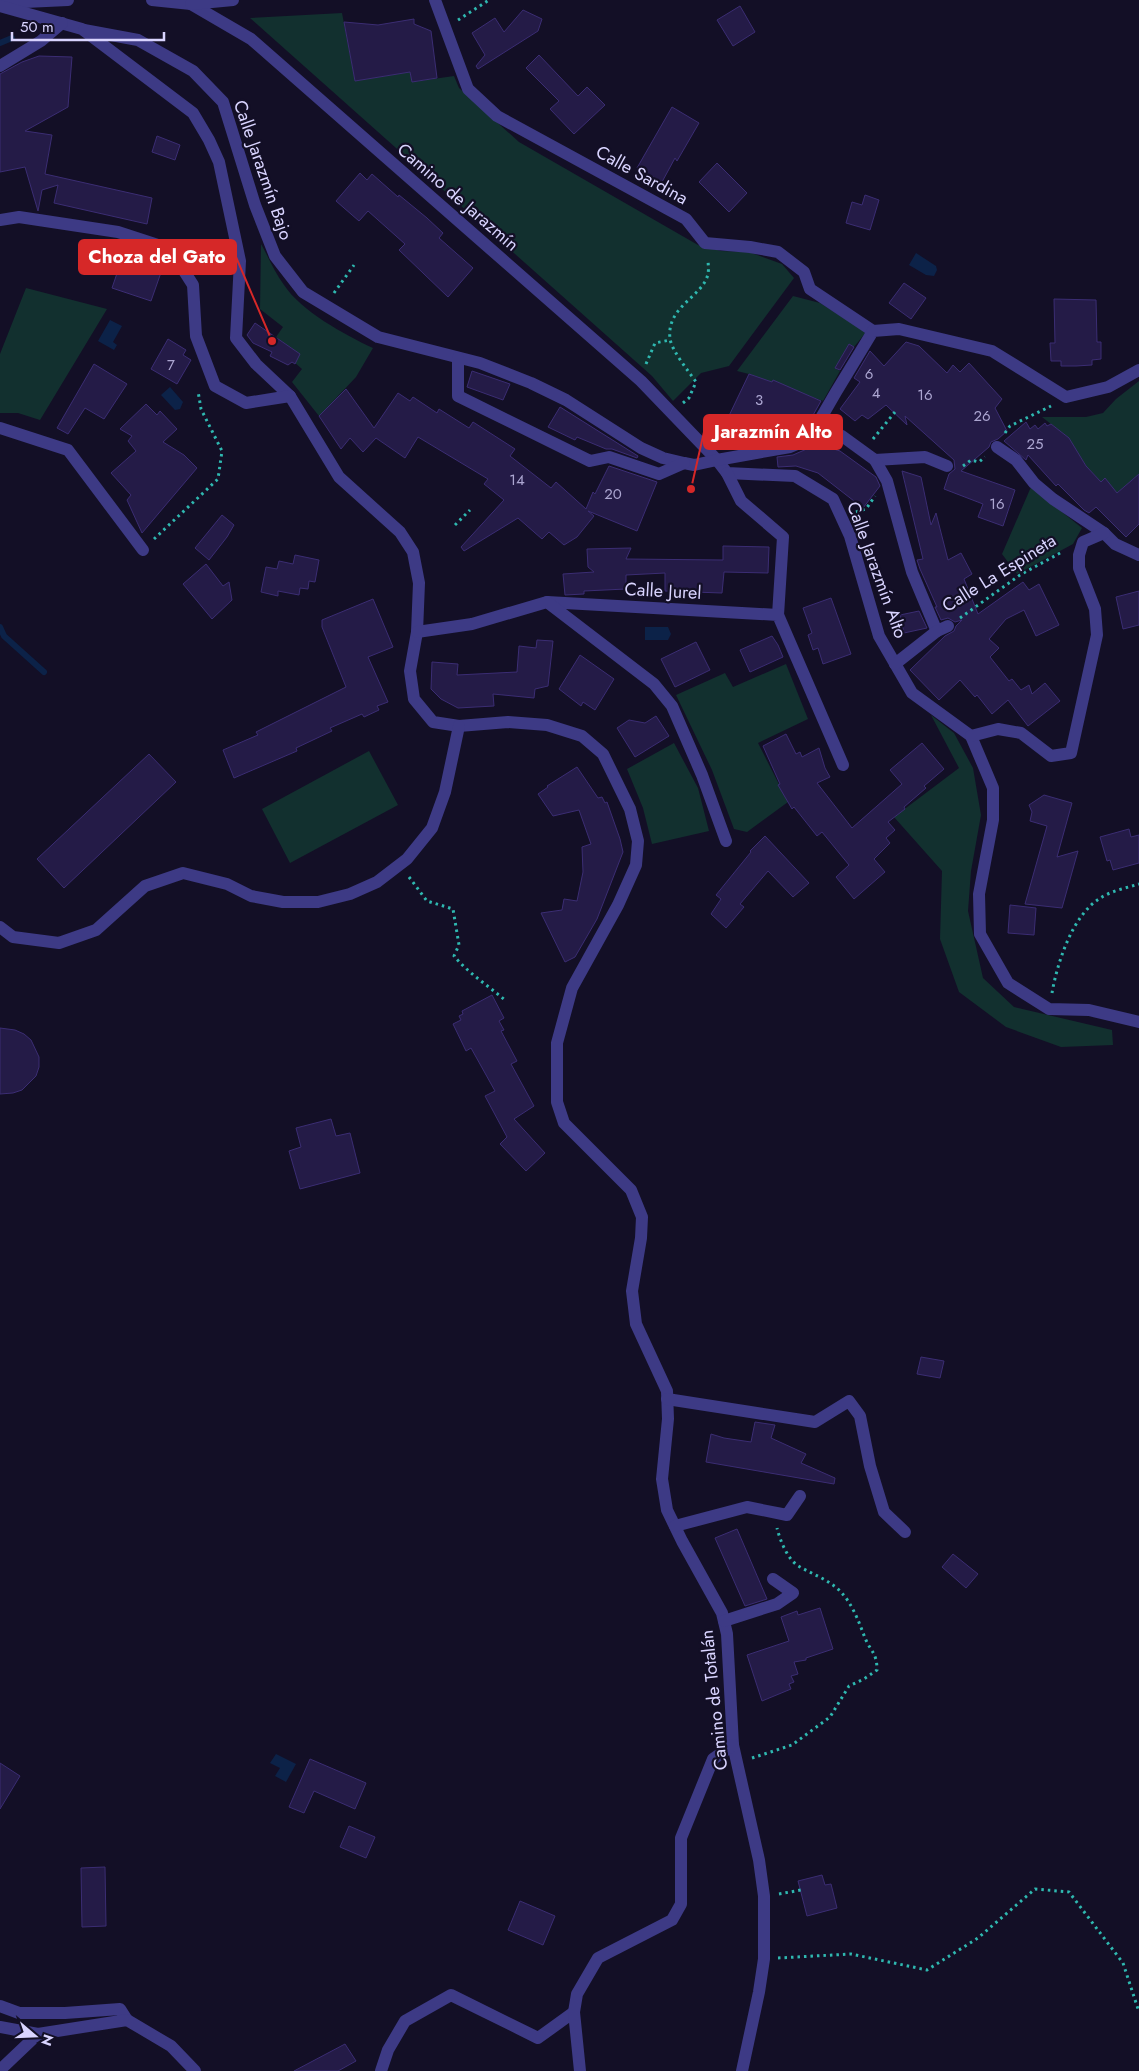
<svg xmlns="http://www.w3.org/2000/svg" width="1139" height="2071" viewBox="0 0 1139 2071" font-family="Jost,sans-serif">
	<rect width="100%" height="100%" fill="#130f26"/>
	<!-- green -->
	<g fill="#12302f">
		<polygon points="342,13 355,81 410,72 412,82 454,76 459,88 519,142 698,245 721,251 749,252 782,264 794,278 729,366 701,373 673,401 652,376 250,18"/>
		<path d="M261,244C269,258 275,273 284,285C301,311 345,335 373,348L356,377L319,416L292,382L302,369L293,361L299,354L276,337L283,327L260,309Z"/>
		<polygon points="26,288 107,309 40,420 18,413 0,413 0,354"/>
		<polygon points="793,296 820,303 866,332 854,347 849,344 835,368 840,371 823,401 749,374 737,371"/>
		<polygon points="1139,381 1139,474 1117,494 1105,478 1101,482 1087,467 1065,435 1042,417 1086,417 1103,413 1116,399"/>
		<polygon points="1031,487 1082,528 1073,544 1017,574 1002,554"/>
		<polygon points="786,664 808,719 758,743 788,802 747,832 734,829 712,770 676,695 725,673 733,687"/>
		<polygon points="931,715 954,733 973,768 981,815 971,871 968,911 983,978 1014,1007 1112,1030 1113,1045 1061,1047 1006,1027 959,992 940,939 942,871 894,817 959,768"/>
		<polygon points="674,743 698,788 709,831 652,844 643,808 627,769"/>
		<polygon points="369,751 398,805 290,863 262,809"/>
	</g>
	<!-- water -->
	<g fill="#0c2248">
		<polygon points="916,253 936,266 937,270 934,276 926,275 909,265"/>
		<polygon points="110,320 122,326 113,342 117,345 114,350 98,341"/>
		<polygon points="170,387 183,402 180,409 175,410 161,395"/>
		<polygon points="645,627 668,627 671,634 668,640 645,640"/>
		<polygon points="276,1754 296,1764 286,1782 275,1776 280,1768 270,1763"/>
	</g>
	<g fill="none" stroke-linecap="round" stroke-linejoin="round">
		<!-- stream -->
		<g stroke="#0c2248" stroke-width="6">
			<polyline points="0,43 12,38"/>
			<polyline points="0,627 4,636 44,672"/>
		</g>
	</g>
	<!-- building -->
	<g fill="#241b47" stroke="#3b2d73">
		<polygon points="740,6 755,32 733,46 717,20"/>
		<polygon points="523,10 542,19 538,31 478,69 476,66 485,55 472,33 495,18 504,32"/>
		<polygon points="414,19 414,24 431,31 437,78 412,82 410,72 355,81 344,22 378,25"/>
		<polygon points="539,55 578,96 587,87 605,105 574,134 550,109 559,101 526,68"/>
		<polygon points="39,56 72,57 68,107 25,131 52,135 45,174 152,198 147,224 54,203 58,185 42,190 38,211 25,167 0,172 0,74 22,62"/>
		<polygon points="672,107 699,123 677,161 675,158 662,182 637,168"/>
		<polygon points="157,136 180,145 175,160 152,152"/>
		<polygon points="717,163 747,193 729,212 699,182"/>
		<polygon points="360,173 367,180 372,174 398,197 399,195 427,218 443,233 439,238 473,268 448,297 399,250 405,244 368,211 359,221 336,201"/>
		<polygon points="865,195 879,200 870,230 846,223 852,202 862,205"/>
		<polygon points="126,247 165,261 151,301 112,288"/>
		<polygon points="904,283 926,298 911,319 889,303"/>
		<polygon points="1054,299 1096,300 1097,342 1101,342 1101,359 1092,360 1092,365 1076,366 1061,366 1061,361 1051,361 1050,343 1055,343"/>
		<polygon points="255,323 300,354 295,364 292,362 288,365 270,356 272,352 253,343 247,335"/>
		<polygon points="168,339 186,350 183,355 191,360 177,384 151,369"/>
		<polygon points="906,342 919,346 947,373 953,365 960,372 969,363 1002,399 995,408 1007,431 998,439 991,442 989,447 961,471 1015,490 1003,526 978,517 983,504 944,489 949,474 955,469 954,460 905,416 907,425 886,405 868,419 862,415 855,421 840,409 860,382 854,378 870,351 884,366"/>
		<polygon points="849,344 854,347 840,370 835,368"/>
		<polygon points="94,364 127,384 104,419 85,408 68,434 57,428"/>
		<polygon points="472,371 510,384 503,400 467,387"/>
		<polygon points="749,374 772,382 773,380 821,401 803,433 788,439 776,441 776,439 765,438 726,422"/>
		<polygon points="346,389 374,428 398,393 410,401 413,397 437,413 439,409 469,428 473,422 515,449 510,456 551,488 556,482 586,509 593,492 595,494 609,466 657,482 637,531 588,511 594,516 577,537 564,545 549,532 542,539 518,518 464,551 461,547 504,500 484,484 488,479 418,437 405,458 376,438 363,452 350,438 341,449 319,416"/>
		<polygon points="146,404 157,415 160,411 177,429 163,442 184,455 197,468 142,533 127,500 131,495 111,473 136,451 128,441 132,436 120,429"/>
		<polygon points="560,407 638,456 637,458 612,449 606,449 577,437 575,440 548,427"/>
		<polygon points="1026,422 1030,429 1035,425 1038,429 1045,423 1047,426 1051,424 1069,438 1086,466 1101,482 1105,478 1117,493 1139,474 1139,524 1126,537 1096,507 1089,513 1084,510 1058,484 1056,486 1028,455 1026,460 1004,441"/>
		<polygon points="818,444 840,451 876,477 880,486 863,508 818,473 796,466 778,467 777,457 793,455"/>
		<polygon points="902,471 921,477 931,525 936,513 948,560 961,553 972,574 964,579 978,614 1023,582 1029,590 1039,584 1059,625 1036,636 1024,610 1006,619 989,639 999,648 990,657 1009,681 1012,679 1021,690 1029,685 1032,694 1045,683 1060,701 1028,726 1008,700 992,714 977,695 975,697 960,680 939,700 910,670 945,636 954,631 956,626 962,620 955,622 948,618 941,620 935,607 937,607 920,569 917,560 923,559"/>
		<polygon points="222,515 234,525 227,537 209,560 195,548"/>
		<polygon points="723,546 769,547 768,573 724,572 722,593 665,591 665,573 626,575 626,589 584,591 584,594 565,595 563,574 594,572 588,567 587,549 631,548 626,559 723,560"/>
		<polygon points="295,555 319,560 315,582 309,581 308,589 300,588 299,595 278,591 278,596 261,592 266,567 277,569 279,561 293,564"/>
		<polygon points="206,564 223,586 229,582 232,600 212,619 183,584"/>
		<polygon points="1139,591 1139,625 1123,629 1116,597"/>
		<polygon points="831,598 851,654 823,664 818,648 813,650 808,635 812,633 803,608"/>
		<polygon points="373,599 393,647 368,657 388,702 377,706 379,710 364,717 362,714 330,728 332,731 296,748 297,751 234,778 223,750 258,735 256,732 346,687 322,627 322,620"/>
		<polygon points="919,611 927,628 904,633 900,615"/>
		<polygon points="772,636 778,645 783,657 750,672 740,650"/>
		<polygon points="537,640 553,641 548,686 535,689 534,698 493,694 494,706 458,708 441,699 431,689 432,662 458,664 457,675 517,672 519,646 536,648"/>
		<polygon points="696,642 710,670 675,687 661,659"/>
		<polygon points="580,655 614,679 595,710 583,702 581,706 559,689"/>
		<polygon points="656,716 669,736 635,757 617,728 629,720 645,723"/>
		<polygon points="786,734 796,754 800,752 802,757 819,748 825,768 830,777 817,783 852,828 902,784 890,770 922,743 944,769 924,786 926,788 904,807 905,809 888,822 895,830 886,838 890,843 874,859 885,872 854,899 836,877 849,865 822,832 817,836 794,807 792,809 778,785 780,784 763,746"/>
		<polygon points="149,754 176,782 64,888 37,859"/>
		<polygon points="577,767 598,798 602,797 605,803 607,802 620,839 623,852 597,919 575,957 565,962 541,913 562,910 564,899 577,901 583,872 582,847 591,844 579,810 553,816 538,794 548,787 547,786"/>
		<polygon points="1044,795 1072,803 1057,857 1078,851 1062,908 1025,904 1047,826 1030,821 1032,812 1029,805"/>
		<polygon points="1129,829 1131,837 1139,835 1139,863 1113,870 1110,860 1107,861 1100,837"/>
		<polygon points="765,836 809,883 793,897 768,871 740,904 744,907 726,928 711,914 721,899 716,895 751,852 750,851"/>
		<polygon points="1010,905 1036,908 1034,935 1008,933"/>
		<polygon points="492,995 504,1018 499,1021 504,1030 501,1031 517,1061 511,1064 534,1106 514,1119 545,1153 526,1171 500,1144 507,1137 485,1096 495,1091 471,1048 466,1051 453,1024 461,1020 459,1016 463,1014 462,1011"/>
		<polygon points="0,1028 15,1030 24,1034 31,1040 39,1057 39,1067 36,1076 22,1090 13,1093 0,1094"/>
		<polygon points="331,1119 336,1136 350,1133 360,1173 300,1189 289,1151 301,1147 296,1128"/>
		<polygon points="921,1357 944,1361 940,1378 917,1374"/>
		<polygon points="755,1422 775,1425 771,1438 806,1454 801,1463 835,1478 834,1484 706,1462 711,1434 724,1438 751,1442"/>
		<polygon points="737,1529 767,1599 745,1606 715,1538"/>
		<polygon points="953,1554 978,1574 966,1588 942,1567"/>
		<polygon points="820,1608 833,1649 806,1658 806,1660 794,1662 798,1674 791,1676 794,1682 789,1684 791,1689 762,1701 747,1655 789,1641 781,1617 797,1611 798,1615"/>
		<polygon points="310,1759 366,1783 355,1809 314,1791 304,1813 289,1807"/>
		<polygon points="0,1763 20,1776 0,1809"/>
		<polygon points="349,1826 375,1837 366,1858 340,1847"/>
		<polygon points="105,1867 106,1926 82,1927 81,1868"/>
		<polygon points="822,1875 825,1885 831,1884 837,1908 807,1916 798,1881"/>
		<polygon points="520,1901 555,1916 543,1945 508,1930"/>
		<polygon points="345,2044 356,2061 338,2071 294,2071"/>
	</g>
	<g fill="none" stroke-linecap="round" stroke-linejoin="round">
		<!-- path -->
		<g stroke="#2fb8b0" stroke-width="3" stroke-dasharray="2.5 4" stroke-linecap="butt">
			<polyline points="458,20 489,0"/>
			<polyline points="334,293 354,265"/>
			<polyline points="646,364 655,343 670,340"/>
			<path d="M683,403L689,398L696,382C689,372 672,351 670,339C666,306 703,297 708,274C709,269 708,264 708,259"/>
			<polyline points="1005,433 1010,426 1051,406"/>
			<polyline points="873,439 895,412"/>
			<polyline points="963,466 971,460 979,462 985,457"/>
			<polyline points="856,512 866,509 875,496"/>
			<polyline points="455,525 470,510"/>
			<polyline points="154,539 218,479 222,451 201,409 198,391"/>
			<polyline points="960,618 1020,575 1062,552"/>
			<path d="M409,877L427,901L453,909L459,945L454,956C469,974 489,986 506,1001"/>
			<path d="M1052,993C1057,964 1072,916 1099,899C1110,891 1126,888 1139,884"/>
			<path d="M752,1758L792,1745L830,1717L849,1686L864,1679L877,1670C877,1653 871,1652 865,1638C859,1622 852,1603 840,1591C828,1579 811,1574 797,1565C787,1558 780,1540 777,1528"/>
			<polyline points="779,1894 801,1890"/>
			<polyline points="778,1958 851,1954 927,1970 978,1938 1035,1889 1069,1892 1123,1963 1139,2012"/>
		</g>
		<!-- minor -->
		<g stroke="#3d3a85" stroke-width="12">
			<polyline points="152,0 191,4 251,39 641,381 717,460 727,473 795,476 833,499 850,536 879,636 912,693 971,736 993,788 993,820 979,894 980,934 1008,983 1049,1009 1089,1010 1139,1022"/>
			<polyline points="435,0 468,89 497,116 686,219 705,243 750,247 778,252 804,272 810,289 873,331"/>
			<polyline points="3,3 68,0"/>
			<polyline points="191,4 233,0"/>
			<polyline points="0,6 82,29 193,113 209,140 219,162 240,261 236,338 256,364 290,396 339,477 400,532 413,552 419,583 417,632 410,671 414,699 433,722 459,726 508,722 547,725 582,736 603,754 630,809 638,841 636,865 618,905 572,988 557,1043 557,1102 564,1123 631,1190 642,1217 641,1238 632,1291 636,1324 667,1391 668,1419 662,1479 667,1510 682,1541 722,1613 727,1634 733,1745 759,1860 764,1896 764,1959 759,1992 742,2071"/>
			<polyline points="84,30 138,40 193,71 223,102 255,205 275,256 303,292 378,337 480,363 531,383 566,400 641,448 663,458 684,463 694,465 717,460 790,447 824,433 842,436 875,460 925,457 947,466"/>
			<polyline points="0,66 41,41 62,23"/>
			<polyline points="0,220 19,217 118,232 170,249 193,285 196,336 215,386 246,403 290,396"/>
			<polyline points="458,358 458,396 590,461 609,457 659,474 684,463"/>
			<polyline points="0,428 68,450 143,550"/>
			<polyline points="810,437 836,392 873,331 899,329 992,351 1066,397 1108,387 1139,370"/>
			<polyline points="997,447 1016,460 1034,483 1053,499 1104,533 1115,544 1139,555"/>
			<polyline points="875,460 887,481 912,572 935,627 937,631 948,626"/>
			<polyline points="727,473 741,501 783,537 778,615"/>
			<polyline points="547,602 778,615 843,765"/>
			<polyline points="417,632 472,624 547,602 654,684 672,706 702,775 726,841"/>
			<polyline points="895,664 937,631"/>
			<polyline points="971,736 998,729 1021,733 1051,756 1071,753 1097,635 1095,609 1079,568 1079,555 1083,542 1104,533"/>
			<polyline points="0,927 13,937 59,943 96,930 145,886 183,873 227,884 251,896 283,902 318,902 350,894 377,882 407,859 432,828 445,792 459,726"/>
			<polyline points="667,1399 815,1422 849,1401 860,1416 870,1466 884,1512 905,1532"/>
			<polyline points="675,1526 747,1507 787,1515 800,1496"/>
			<polyline points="724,1621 777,1604 793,1593 773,1579"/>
			<polyline points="0,2006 19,2013 65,2013 120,2009 127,2020"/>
			<polyline points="0,2027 38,2034"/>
			<polyline points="0,2070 38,2034 127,2020 171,2046 195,2071"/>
			<polyline points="381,2071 388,2050 405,2021 451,1995 538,2038 574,2012"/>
			<polyline points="580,2071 574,2012 577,1994 598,1958 672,1920 681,1904 681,1838 713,1759 733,1745"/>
		</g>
	</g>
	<g text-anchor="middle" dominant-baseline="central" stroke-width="4.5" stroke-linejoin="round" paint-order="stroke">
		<!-- number labels -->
		<g font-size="15" fill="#aca6d1">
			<text x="171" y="365">7</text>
			<text x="869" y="374">6</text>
			<text x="876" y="393">4</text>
			<text x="925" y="395">16</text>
			<text x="759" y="400">3</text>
			<text x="982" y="416">26</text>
			<text x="1035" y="444">25</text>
			<text x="517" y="480">14</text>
			<text x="613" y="494">20</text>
			<text x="997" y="504">16</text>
		</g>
		<!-- street labels -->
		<g font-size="18" fill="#d9d4ff" stroke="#130f26">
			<text transform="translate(263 170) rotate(71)">Calle Jarazmín Bajo</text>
			<text transform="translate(642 175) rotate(29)">Calle Sardina</text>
			<text transform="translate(458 197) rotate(41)">Camino de Jarazmín</text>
			<text transform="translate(877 570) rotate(70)">Calle Jarazmín Alto</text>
			<text transform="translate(999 573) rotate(-32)">Calle La Espineta</text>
			<text transform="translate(663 591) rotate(3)">Calle Jurel</text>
			<text transform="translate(714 1700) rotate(-96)">Camino de Totalán</text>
		</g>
	</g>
	<!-- callouts -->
	<path fill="none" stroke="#d62828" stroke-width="2" d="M272 341L236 257M691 489L704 432"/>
	<g fill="#d62828" stroke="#130f26" stroke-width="2">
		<circle cx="272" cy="341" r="5"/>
		<circle cx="691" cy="489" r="5"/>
	</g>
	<g fill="#d62828" stroke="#d62828" stroke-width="2">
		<rect x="79" y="240" width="157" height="34" rx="5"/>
		<rect x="704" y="415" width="138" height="34" rx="5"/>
	</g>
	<g font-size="19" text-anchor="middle" font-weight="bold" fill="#fff">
		<text x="157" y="263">Choza del Gato</text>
		<text x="773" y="438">Jarazmín Alto</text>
	</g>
	<!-- north arrow -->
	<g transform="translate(35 2036) rotate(109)" stroke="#130f26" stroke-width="4" paint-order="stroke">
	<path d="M0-4L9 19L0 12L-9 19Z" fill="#d9d4ff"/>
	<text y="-8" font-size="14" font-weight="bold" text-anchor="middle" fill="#d9d4ff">N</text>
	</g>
	<!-- scale -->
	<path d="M12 32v8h152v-8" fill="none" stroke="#d9d4ff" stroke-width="2.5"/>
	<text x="20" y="32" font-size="15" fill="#d9d4ff" stroke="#130f26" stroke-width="4" paint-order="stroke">50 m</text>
</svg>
